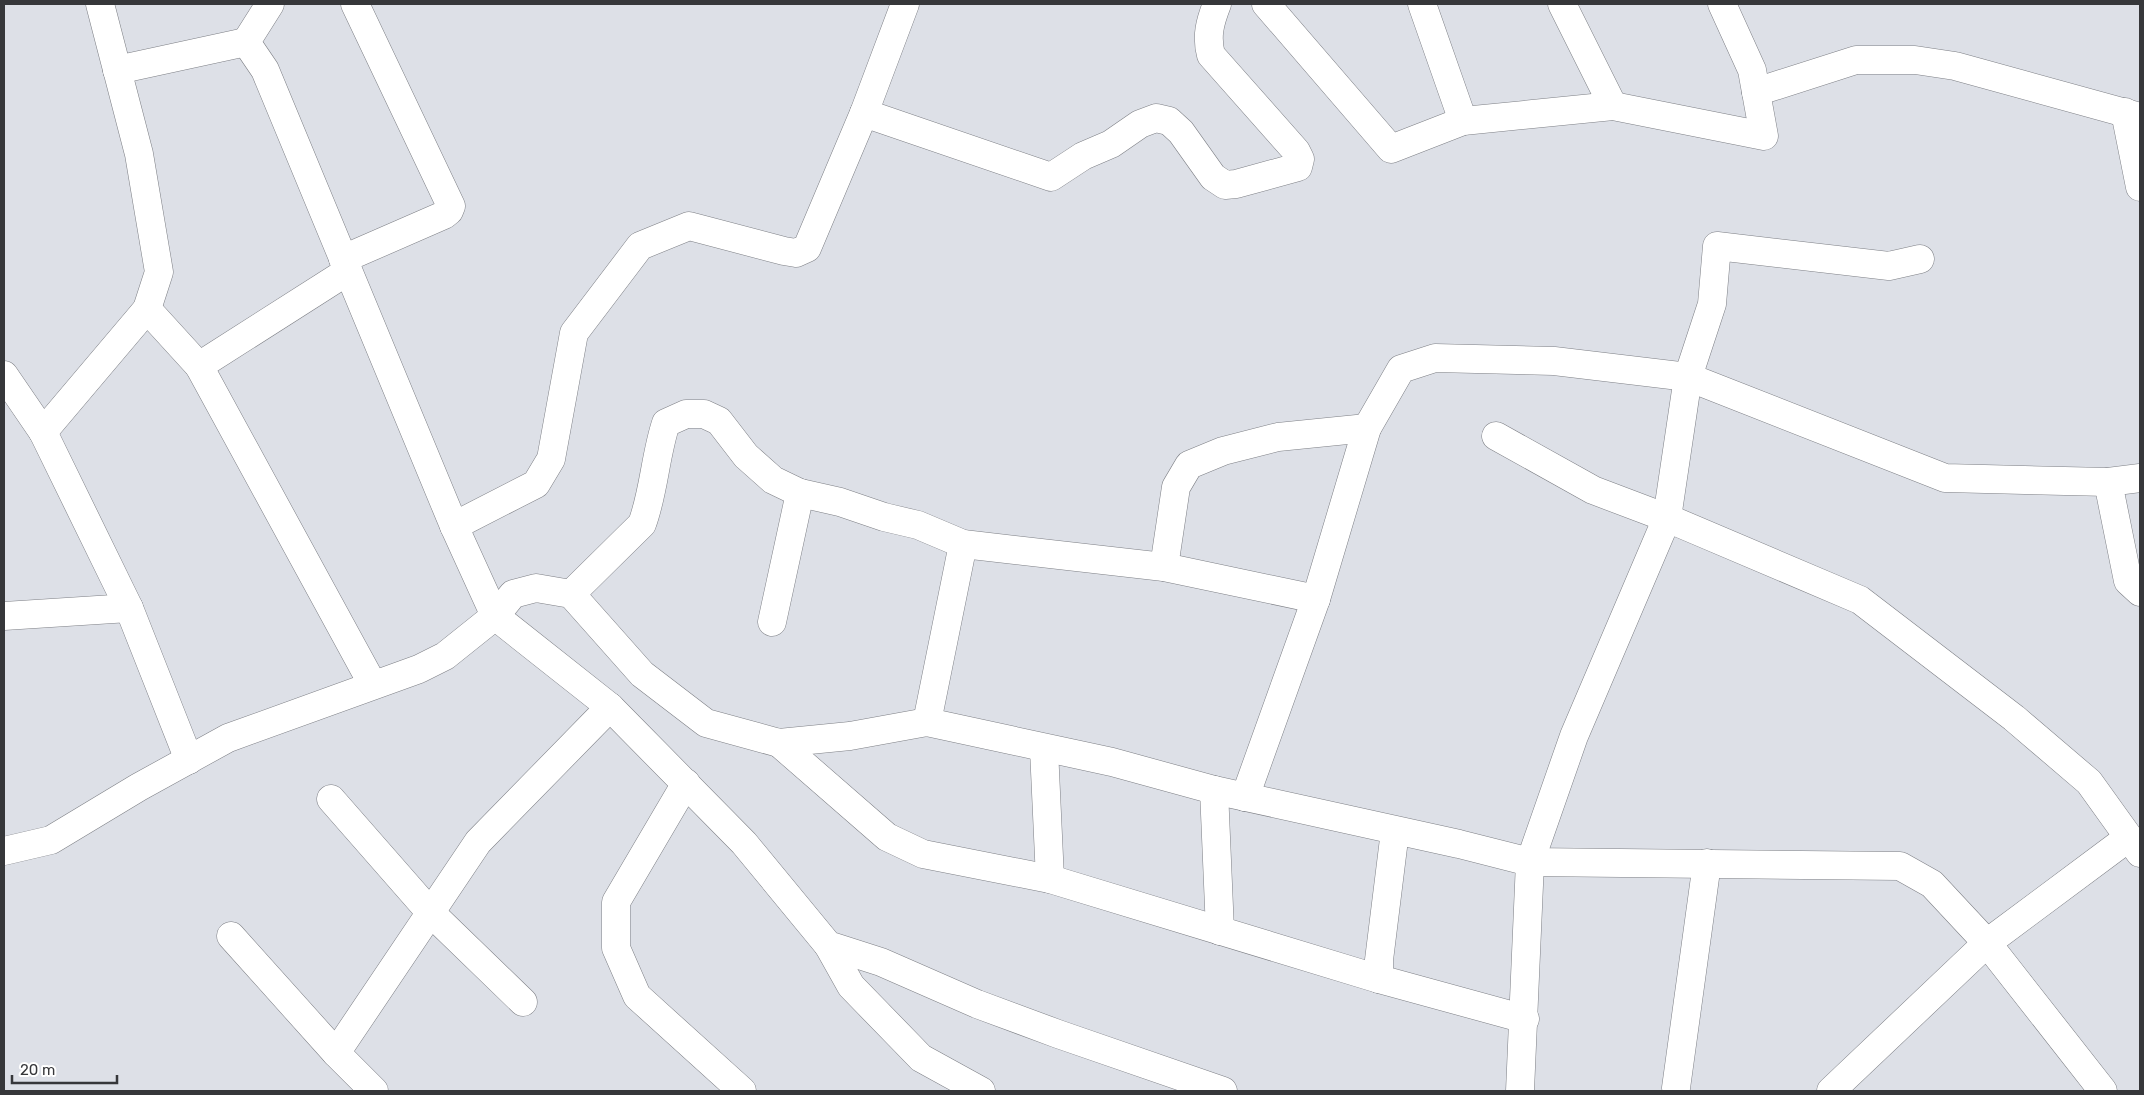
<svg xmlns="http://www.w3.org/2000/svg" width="2144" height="1095" viewBox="0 0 2144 1095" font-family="Rubik,sans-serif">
	<rect width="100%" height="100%" fill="#dde0e7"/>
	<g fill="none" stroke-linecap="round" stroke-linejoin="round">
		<!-- street casing -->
		<g stroke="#7d7f85" stroke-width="29">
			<g id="street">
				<polyline points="100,4 139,154 159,272 147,309"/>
				<polyline points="270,4 246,42 265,70 454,526 495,616 610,707 744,843 828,945 881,962 977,1004 1058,1034 1223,1091"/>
				<polyline points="1266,4 1391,149 1463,121 1613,106 1764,136 1752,70 1722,4"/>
				<polyline points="1422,4 1463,121"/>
				<polyline points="1562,4 1613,106"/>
				<polyline points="117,70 246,42"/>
				<polyline points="1756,92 1856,60 1915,60 1955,66 2140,117"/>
				<polyline points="2125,112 2140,187"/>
				<path d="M864,113L1051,177L1083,156L1111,144L1140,124L1156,118L1169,121L1181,132L1213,177L1225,185L1236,184L1298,167L1300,159L1296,151L1211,55C1206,36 1210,22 1217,4"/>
				<polyline points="343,259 444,215 449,211 451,206 355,4"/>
				<polyline points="348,271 199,366 373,685"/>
				<polyline points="4,375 43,432 129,608 189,760"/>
				<polyline points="43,432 147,309 199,366"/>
				<polyline points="1496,436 1593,490 1667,518 1860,600 2014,718 2089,782 2140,853"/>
				<polyline points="2108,482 2128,581 2140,592"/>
				<polyline points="454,526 536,484 551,459 574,333 640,246 689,226 784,251 796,253 807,248 864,113 905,4"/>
				<polyline points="1164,567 1176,487 1189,465 1223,451 1278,437 1367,428"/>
				<path d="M571,594L642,524C654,492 655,456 666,423L686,414H704L719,421L746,456L773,480L800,493L840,502L884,517L918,525L963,544L1164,567L1316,599"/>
				<polyline points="4,616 129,608"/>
				<polyline points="772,622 800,493"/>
				<polyline points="927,722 963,544"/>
				<polyline points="779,743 887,837 923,854 1050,879 1379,979 1525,1019"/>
				<polyline points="1044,749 1050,879"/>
				<polyline points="686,783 616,902 616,948 637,996 742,1091"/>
				<polyline points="1214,790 1220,931"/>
				<polyline points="1245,797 1316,599 1367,428 1401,369 1435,358 1554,361 1688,377 1945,478 2108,482 2140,478"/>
				<polyline points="331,799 430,912 523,1002"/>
				<polyline points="4,851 51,840 139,787 228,738 419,669 445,656 495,616 513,594 536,588 571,594 642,674 706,723 779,743 850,736 927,722 1112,762 1214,790 1459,844 1530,862 1900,866 1932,884 1987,943 2103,1091"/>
				<polyline points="231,936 336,1053"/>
				<polyline points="828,945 851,986 921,1058 981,1091"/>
				<polyline points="1379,979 1379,960 1395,831"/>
				<polyline points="1676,1088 1707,863"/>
				<polyline points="374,1091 336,1053 478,842 610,707"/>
				<polyline points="1520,1091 1530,862 1574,736 1667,518 1688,377 1712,304 1717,246 1889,266 1920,259"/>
				<polyline points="1831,1091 1987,943 2128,838"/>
			</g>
		</g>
		<!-- street -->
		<use href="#street" stroke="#fff" stroke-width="28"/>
	</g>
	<!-- border -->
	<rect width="2144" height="1095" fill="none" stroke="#36373a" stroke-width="10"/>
	<!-- scale -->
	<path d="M12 1075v8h105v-8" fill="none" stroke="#36373a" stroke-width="2.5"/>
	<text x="20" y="1075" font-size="15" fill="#36373a" stroke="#ffffff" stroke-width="4" paint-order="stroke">20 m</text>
</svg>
